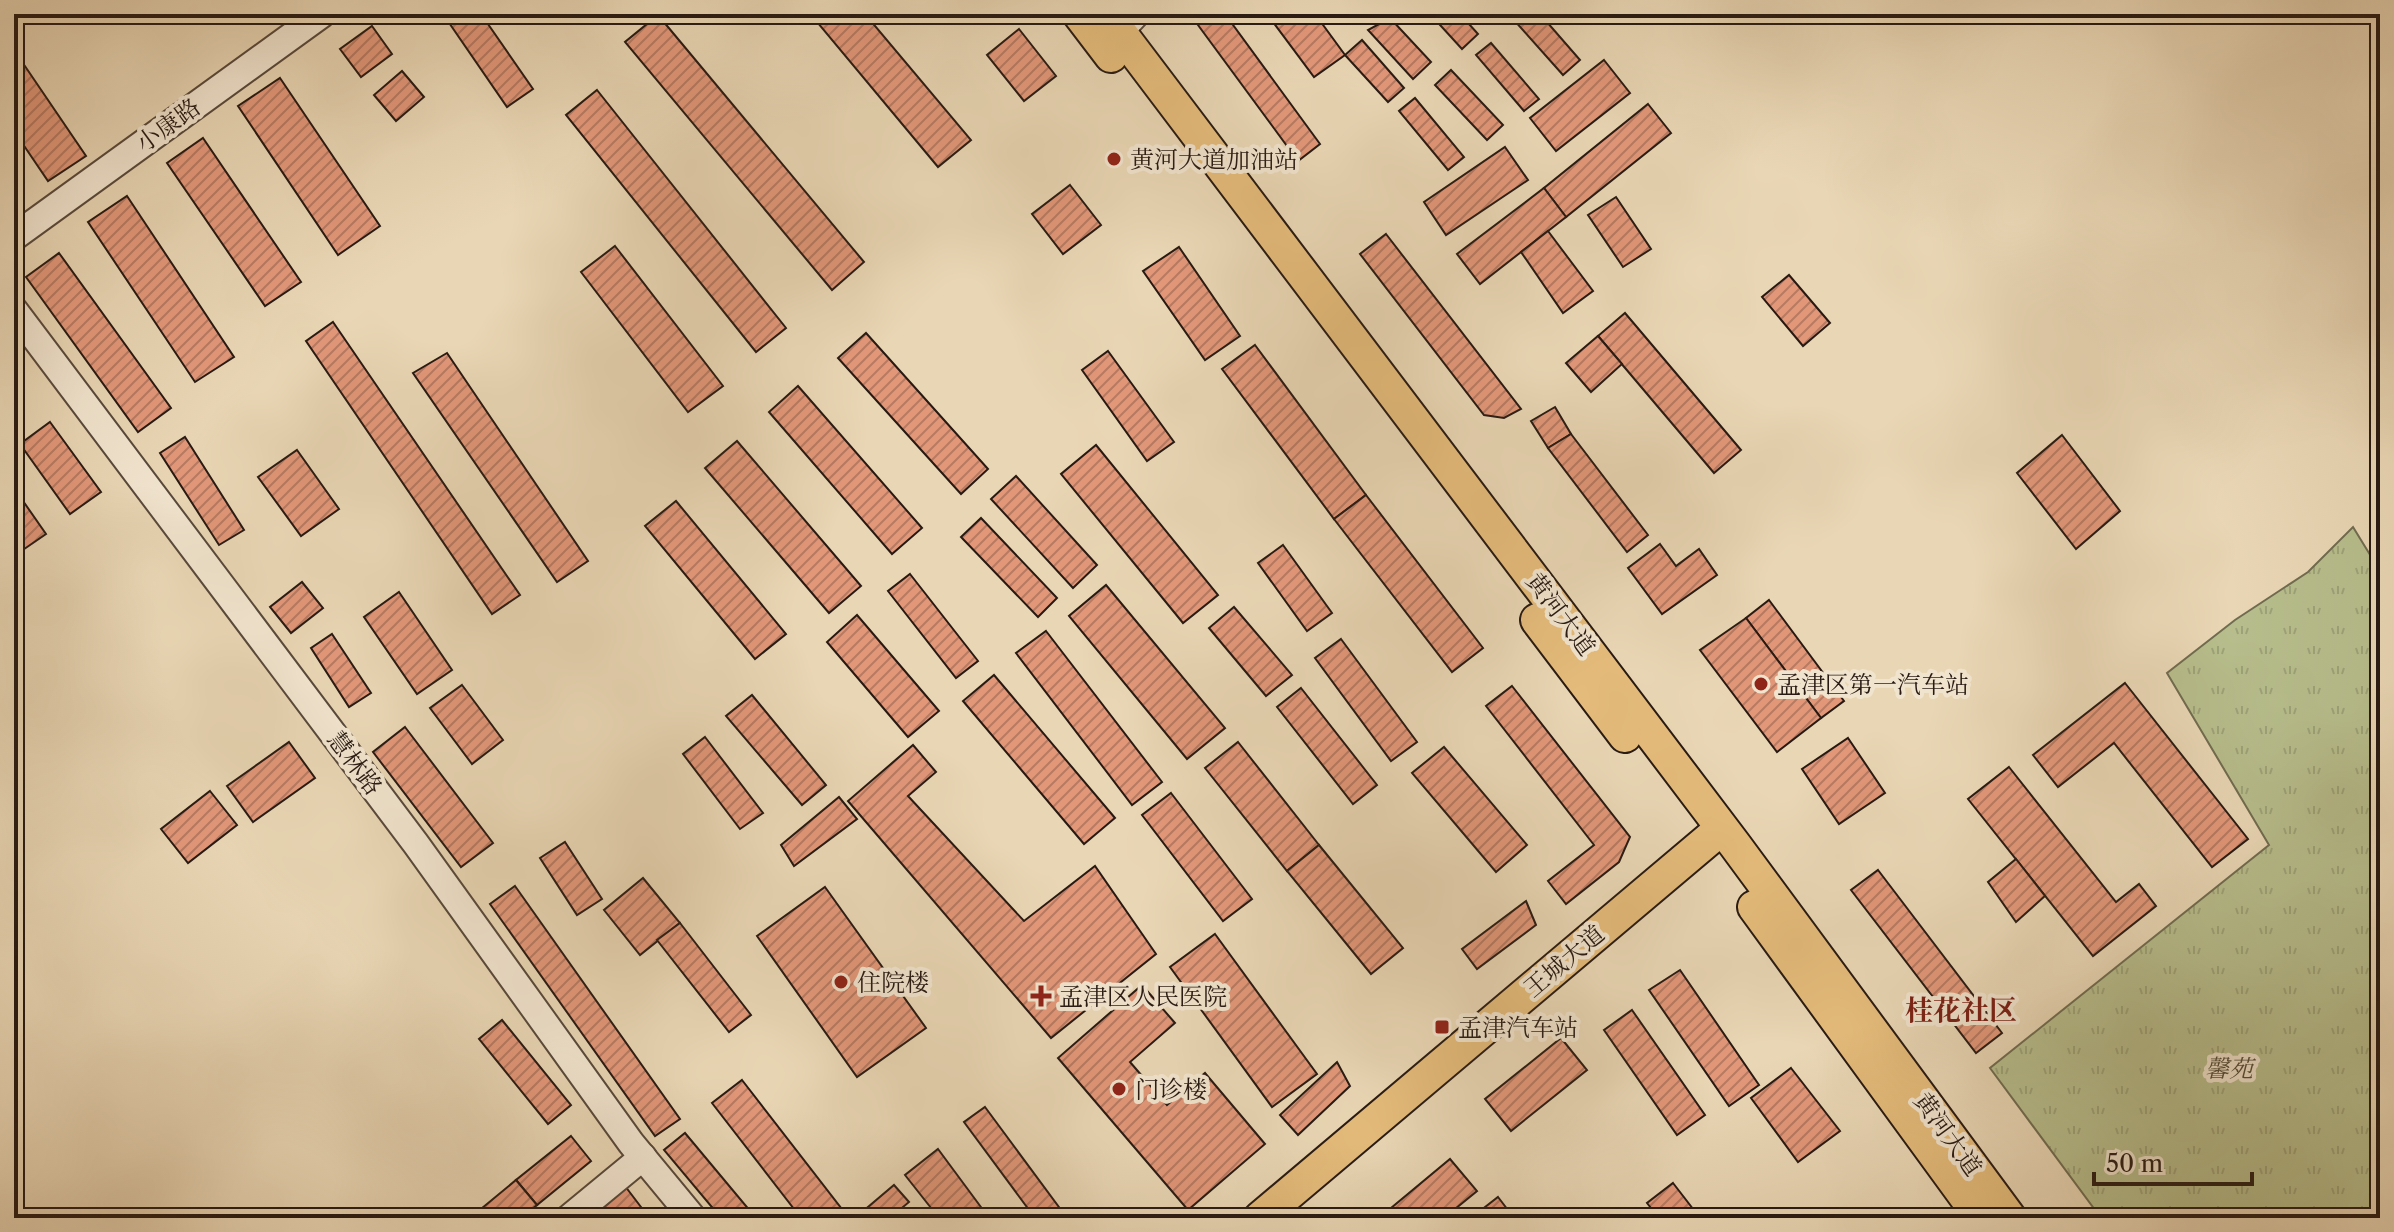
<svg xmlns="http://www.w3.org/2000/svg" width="2394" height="1232" viewBox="0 0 2394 1232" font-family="'Libre Caslon Text','Noto Serif SC',serif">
	<defs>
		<pattern id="park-tufts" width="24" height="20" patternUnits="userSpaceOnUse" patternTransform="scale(2)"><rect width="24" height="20" fill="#b7bd8c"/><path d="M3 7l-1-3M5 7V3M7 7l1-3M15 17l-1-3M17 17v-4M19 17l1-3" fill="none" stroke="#9da278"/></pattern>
		<pattern id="building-hatch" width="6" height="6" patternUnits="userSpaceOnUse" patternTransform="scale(2)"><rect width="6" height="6" fill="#e29779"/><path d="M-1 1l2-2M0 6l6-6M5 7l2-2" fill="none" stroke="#b77a62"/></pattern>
	</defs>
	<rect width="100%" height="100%" fill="#e9d6b4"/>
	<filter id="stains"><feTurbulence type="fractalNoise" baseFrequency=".0025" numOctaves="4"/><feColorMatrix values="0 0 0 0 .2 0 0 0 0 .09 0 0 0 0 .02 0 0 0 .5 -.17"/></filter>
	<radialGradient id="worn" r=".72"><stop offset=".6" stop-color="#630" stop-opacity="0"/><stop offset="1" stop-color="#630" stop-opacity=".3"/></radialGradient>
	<!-- park -->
	<polygon fill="url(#park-tufts)" stroke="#706c50" stroke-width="2" points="2353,527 2380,571 2380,1218 2101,1218 1990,1068 2269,845 2167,673 2235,620 2308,572"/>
	<!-- building -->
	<g fill="url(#building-hatch)" stroke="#281a13" stroke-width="2">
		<polygon points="443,14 481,14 533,89 507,107"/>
		<polygon points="827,14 865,14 971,140 938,167 817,22"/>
		<polygon points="1214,14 1225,14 1320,144 1298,161 1198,25"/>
		<polygon points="1267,14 1315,14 1345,55 1314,77"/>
		<polygon points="1430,14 1460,14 1478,34 1462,49"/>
		<polygon points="1521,14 1540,14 1580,60 1563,75 1514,20"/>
		<polygon points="658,15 864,262 832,290 625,42"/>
		<polygon points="1390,18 1431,62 1413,79 1368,30"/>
		<polygon points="372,26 392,54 361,77 340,49"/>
		<polygon points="1019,29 1056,76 1024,101 987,55"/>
		<polygon points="1362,40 1404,88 1388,102 1345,55"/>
		<polygon points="1491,43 1539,99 1524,111 1476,55"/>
		<polygon points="14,50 86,156 48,181 14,131"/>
		<polygon points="1604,60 1630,93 1556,151 1530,118"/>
		<polygon points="1451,70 1503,125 1487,140 1435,85"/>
		<polygon points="402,71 424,97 396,121 374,95"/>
		<polygon points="280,78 380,226 338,255 238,106"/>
		<polygon points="597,90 786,328 756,352 566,115"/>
		<polygon points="1415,98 1464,157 1448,170 1399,111"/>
		<polygon points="1648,104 1671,133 1566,217 1544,188"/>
		<polygon points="203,138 301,282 265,306 167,163"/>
		<polygon points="1505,147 1528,180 1446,235 1424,202"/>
		<polygon points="1070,185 1101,225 1063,254 1032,214"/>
		<polygon points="1544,188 1566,217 1480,284 1457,254"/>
		<polygon points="127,196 234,357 195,382 88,222"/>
		<polygon points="1616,197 1651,249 1623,267 1588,215"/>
		<polygon points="1548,231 1593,291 1563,313 1521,252"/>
		<polygon points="1386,234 1521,409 1504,418 1484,415 1360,254"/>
		<polygon points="615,246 723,386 688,412 581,272"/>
		<polygon points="1179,247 1240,336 1205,360 1143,271"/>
		<polygon points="59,253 171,408 138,432 26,277"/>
		<polygon points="1789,275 1830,323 1803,346 1762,297"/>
		<polygon points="1625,313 1741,450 1714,473 1598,336"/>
		<polygon points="333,322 520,595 492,614 306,341"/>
		<polygon points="866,333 988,469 961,494 838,358"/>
		<polygon points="1598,336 1622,364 1591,392 1566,363"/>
		<polygon points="1255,345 1366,495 1334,519 1222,369"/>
		<polygon points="1108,351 1174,442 1147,461 1082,370"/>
		<polygon points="447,353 588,561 557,582 413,373"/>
		<polygon points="798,386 922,528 892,554 769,412"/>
		<polygon points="1555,407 1571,434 1548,448 1531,421"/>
		<polygon points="50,422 101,492 70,514 20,444"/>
		<polygon points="1571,434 1648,535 1627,552 1548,448"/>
		<polygon points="2062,435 2120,511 2076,549 2017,473"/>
		<polygon points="185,437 244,530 219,545 160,453"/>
		<polygon points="737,441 861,586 829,613 705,468"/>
		<polygon points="1096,445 1218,595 1183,623 1061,474"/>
		<polygon points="297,450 339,509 301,536 258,477"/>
		<polygon points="1016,476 1097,565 1073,588 991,499"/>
		<polygon points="14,488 46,534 17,554 14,550"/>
		<polygon points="1366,495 1483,648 1452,672 1334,519"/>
		<polygon points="676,501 786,634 755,659 645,526"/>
		<polygon points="981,518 1057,598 1038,617 961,537"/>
		<polygon points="1660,544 1676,566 1699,549 1717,575 1662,614 1628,568"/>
		<polygon points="1283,545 1332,613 1307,631 1258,563"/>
		<polygon points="910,574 978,661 956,678 888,591"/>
		<polygon points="302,582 323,608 291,633 270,607"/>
		<polygon points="1106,585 1225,728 1187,759 1069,616"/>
		<polygon points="399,592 452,670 417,694 364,617"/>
		<polygon points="1769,600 1844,701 1821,718 1746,618"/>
		<polygon points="1234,607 1292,675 1266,696 1209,628"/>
		<polygon points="857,615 939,711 908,737 827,642"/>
		<polygon points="1746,618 1821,718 1777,752 1700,650"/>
		<polygon points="1046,631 1162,782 1132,805 1016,653"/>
		<polygon points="332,634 371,693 349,707 311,648"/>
		<polygon points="1341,639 1417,742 1391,761 1315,658"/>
		<polygon points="994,675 1115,818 1084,844 963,701"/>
		<polygon points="2125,683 2248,839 2212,867 2114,743 2058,787 2033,755"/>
		<polygon points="462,685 503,740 472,764 430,708"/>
		<polygon points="1512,686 1630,837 1619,862 1566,904 1548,881 1594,845 1486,706"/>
		<polygon points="1301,688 1377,785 1353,804 1277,707"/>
		<polygon points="752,695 826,785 802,805 726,716"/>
		<polygon points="405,727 493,843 461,867 373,752"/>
		<polygon points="705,737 763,813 740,829 683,754"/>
		<polygon points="1848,738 1885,793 1839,824 1802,769"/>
		<polygon points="289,742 315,778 253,822 227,786"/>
		<polygon points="1238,742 1319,845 1287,871 1205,768"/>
		<polygon points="913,745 936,772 908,796 1024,921 1095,866 1156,954 1051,1038 848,801"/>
		<polygon points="1444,747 1527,845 1496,872 1412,773"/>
		<polygon points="2009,767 2116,902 2139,884 2156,906 2093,956 1968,799"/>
		<polygon points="210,791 237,825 188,863 161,829"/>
		<polygon points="1171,793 1252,899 1223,921 1142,815"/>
		<polygon points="839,797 857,819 794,866 781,845"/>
		<polygon points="565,842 602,899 577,915 540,858"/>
		<polygon points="1319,845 1403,948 1371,974 1287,871"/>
		<polygon points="2016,859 2045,896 2016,922 1988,882"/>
		<polygon points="1878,870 2002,1033 1976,1053 1851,890"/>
		<polygon points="643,878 680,923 640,955 604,910"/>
		<polygon points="515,886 680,1119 655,1136 490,904"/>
		<polygon points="825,887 926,1028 857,1077 757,936"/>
		<polygon points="1526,901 1536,925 1477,969 1462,949"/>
		<polygon points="680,923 751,1015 729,1032 657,940"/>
		<polygon points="1215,934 1317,1074 1272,1107 1170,967"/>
		<polygon points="1680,970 1759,1085 1729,1106 1649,990"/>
		<polygon points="1142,985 1175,1023 1130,1062 1167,1105 1205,1073 1265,1144 1188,1210 1058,1058"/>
		<polygon points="1632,1010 1705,1115 1677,1135 1604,1030"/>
		<polygon points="502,1020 571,1105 548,1124 479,1039"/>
		<polygon points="1561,1038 1587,1070 1511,1131 1485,1099"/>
		<polygon points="1337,1062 1350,1086 1298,1135 1280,1115"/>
		<polygon points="1791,1068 1840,1131 1798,1162 1751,1098"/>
		<polygon points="742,1080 848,1217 846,1218 801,1218 712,1103"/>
		<polygon points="985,1107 1067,1218 1035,1218 964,1122"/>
		<polygon points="685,1133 756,1218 721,1218 664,1150"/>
		<polygon points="571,1136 591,1161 537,1205 516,1180"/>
		<polygon points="938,1149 989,1218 939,1218 905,1175"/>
		<polygon points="1450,1159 1477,1191 1444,1218 1379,1218"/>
		<polygon points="516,1180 537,1205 521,1218 470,1218"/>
		<polygon points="1673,1183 1700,1218 1659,1218 1647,1203"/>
		<polygon points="894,1185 909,1202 890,1218 855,1218"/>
		<polygon points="625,1186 647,1215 642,1218 588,1218"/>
		<polygon points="1498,1197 1514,1218 1471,1218"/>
	</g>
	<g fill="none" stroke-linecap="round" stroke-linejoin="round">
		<!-- minor casing -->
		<g stroke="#58493b" stroke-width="30">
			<g id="minor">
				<polyline points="1119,32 1136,14"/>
				<polyline points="14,237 322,14"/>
				<polyline points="14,310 416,844 631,1143 693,1218"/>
				<polyline points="569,1218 643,1157"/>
			</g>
		</g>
		<!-- major casing -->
		<g stroke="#281a13" stroke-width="36">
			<g id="major">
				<polyline points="1079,14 1111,56"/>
				<polyline points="1106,14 1735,845 2010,1218"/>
				<polyline points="1537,620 1625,736"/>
				<polyline points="1754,907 1981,1218"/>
				<polyline points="1260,1218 1721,829"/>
			</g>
		</g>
		<!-- minor -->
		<use href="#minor" stroke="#f1e4ce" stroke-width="26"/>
		<!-- major -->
		<use href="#major" stroke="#e4bb7a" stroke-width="32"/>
	</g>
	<!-- markers -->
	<g fill="#8f2418" stroke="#f1e4ce" stroke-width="3">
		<circle cx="1114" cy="159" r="8"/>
		<circle cx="1761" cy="684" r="8"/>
		<circle cx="841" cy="982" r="8"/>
		<path d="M1037 984h8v8h8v8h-8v8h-8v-8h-8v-8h8z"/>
		<rect x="1434" y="1019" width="16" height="16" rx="4"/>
		<circle cx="1119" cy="1089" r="8"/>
	</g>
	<g text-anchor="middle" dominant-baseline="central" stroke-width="8" stroke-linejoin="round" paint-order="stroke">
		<!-- street labels -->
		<g font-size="24" fill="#281a13" stroke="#f1e4ce">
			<text transform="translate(168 125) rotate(-36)">小康路</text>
			<text transform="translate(1561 614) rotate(53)">黄河大道</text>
			<text transform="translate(355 763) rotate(53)">慧林路</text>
			<text transform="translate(1564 961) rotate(-40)">王城大道</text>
			<text transform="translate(1948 1134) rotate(54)">黄河大道</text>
		</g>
		<!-- poi labels -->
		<g font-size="24" fill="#281a13" stroke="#f1e4ce" text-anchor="start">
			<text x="1130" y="159">黄河大道加油站</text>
			<text x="1777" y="684">孟津区第一汽车站</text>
			<text x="857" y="982">住院楼</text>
			<text x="1059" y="996">孟津区人民医院</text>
			<text x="1458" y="1027">孟津汽车站</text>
			<text x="1135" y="1089">门诊楼</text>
		</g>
		<!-- park labels -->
		<g font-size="24" font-style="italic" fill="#534b37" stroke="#f1e4ce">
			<text x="2229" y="1068">馨苑</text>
		</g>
		<!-- quarter labels -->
		<g font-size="28" font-weight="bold" fill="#7a1f14" stroke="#f1e4ce">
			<text x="1961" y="1010">桂花社区</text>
		</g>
	</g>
	<!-- margin -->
	<rect width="2394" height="1232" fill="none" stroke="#e9d6b4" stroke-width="48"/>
	<rect x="16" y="16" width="2362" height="1200" fill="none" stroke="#281a13" stroke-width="4"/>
	<rect x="24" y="24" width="2346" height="1184" fill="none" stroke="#281a13" stroke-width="2"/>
	<!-- scale -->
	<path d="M2094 1172v12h158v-12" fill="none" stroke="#281a13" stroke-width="4"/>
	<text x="2106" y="1172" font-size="24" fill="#281a13" stroke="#f1e4ce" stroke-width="6" paint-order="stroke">50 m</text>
	<rect width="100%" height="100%" filter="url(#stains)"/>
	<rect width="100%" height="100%" fill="url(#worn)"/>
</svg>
